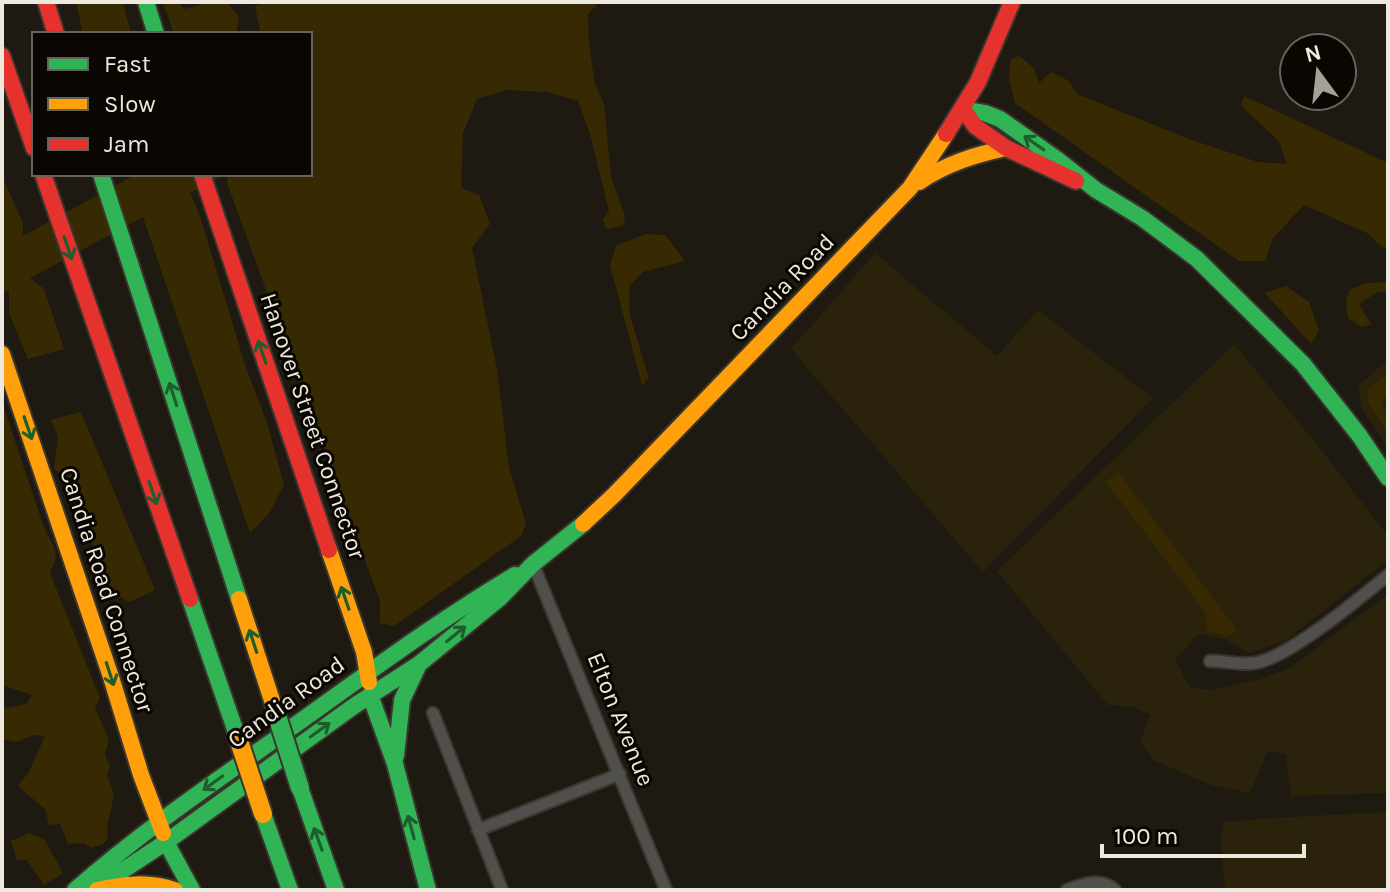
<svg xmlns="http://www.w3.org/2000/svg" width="1390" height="892" viewBox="0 0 1390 892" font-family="Karla,sans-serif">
	<rect width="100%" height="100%" fill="#1e1a11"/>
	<!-- built -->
	<g fill="#2a220b">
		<polygon points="875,253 997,356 1038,310 1153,398 983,572 791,349"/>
		<polygon points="1234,344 1319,447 1388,536 1388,560 1285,641 1249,653 1227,640 1198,634 1175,660 1190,687 1210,690 1258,680 1290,668 1388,594 1388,793 1291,796 1286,754 1268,751 1250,793 1211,785 1153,760 1140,742 1150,715 1134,707 1108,705 997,571"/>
		<polygon points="1388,360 1388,447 1362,409 1358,386"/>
		<polygon points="1388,812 1388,890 1225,890 1221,839 1224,822 1271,818"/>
	</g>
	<!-- green -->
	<g fill="#372a02">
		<polygon points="76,2 123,2 131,34 83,34"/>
		<polygon points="163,2 177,2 185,9 204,4 228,3 239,17 236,34 174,34"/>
		<polygon points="268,2 599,2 588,14 589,45 595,84 604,104 611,177 625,216 623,226 606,229 603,220 609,211 590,134 578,101 547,92 506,90 477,99 463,133 461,188 479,195 490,224 472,248 497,370 509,467 526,524 521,536 394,626 380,623 380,601 227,183 229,174 310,174 310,34 257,34 260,30 255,6"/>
		<polygon points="1018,55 1034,68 1039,83 1051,72 1069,81 1077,94 1186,138 1258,162 1287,164 1279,141 1241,106 1244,96 1388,163 1388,249 1381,246 1367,233 1304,205 1273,238 1265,261 1239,261 1015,103 1009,79 1010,61"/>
		<polygon points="130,174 226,174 190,193 200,216 246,368 267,423 284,485 270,512 250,533 143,217 30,278 44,289 64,349 28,359 9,313 9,290 2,293 2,176 23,223 23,236 131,177"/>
		<polygon points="645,234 665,235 685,261 643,272 629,287 630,316 649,378 642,385 610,265 616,246"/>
		<polygon points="1388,282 1388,291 1377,292 1359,304 1371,324 1362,327 1348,318 1346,300 1350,290 1367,283"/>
		<polygon points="1286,286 1309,302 1319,331 1311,344 1265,293"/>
		<polygon points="1388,373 1388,392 1381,403 1388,412 1388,432 1369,404 1367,391"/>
		<path d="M2,402L43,525C52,547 62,548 50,573L100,698L95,708L109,740L105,754L110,767L107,775L114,794L107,828L108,837L103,844L92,848L84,843L68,844L60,824L49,825L45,809L18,786L29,772L45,736L34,735L17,742L2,739V706L7,708L26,704L32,695L2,685Z"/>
		<polygon points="81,412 155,590 129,602 107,589 79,505 66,499 68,478 54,469 58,436 51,420"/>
		<polygon points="1118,472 1237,630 1227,637 1207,630 1207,614 1106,482"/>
		<polygon points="29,833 44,839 63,873 44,885 27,860 17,860 11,841"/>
	</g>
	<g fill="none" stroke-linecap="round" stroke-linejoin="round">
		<!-- street casing -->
		<g stroke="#3a362f" stroke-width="15">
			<g id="street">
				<polyline points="533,564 666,890"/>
				<path d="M1210,661C1224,661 1240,665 1254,663C1286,660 1361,597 1388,575"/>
				<polyline points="433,713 502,890"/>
				<polyline points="478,830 620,774"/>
				<path d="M1067,890C1082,884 1101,877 1115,890"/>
			</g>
		</g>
		<!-- fast casing -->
		<g stroke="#3a362f" stroke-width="20">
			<g id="fast">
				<polyline points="146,2 156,34"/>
				<polyline points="963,109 985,113 1000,119 1058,160 1096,190 1142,218 1197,259 1303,364 1359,435 1388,478"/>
				<polyline points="101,174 239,599"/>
				<polyline points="190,599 238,738"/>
				<polyline points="370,695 395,764 428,890"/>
				<polyline points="396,756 402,700 419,664"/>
				<polyline points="300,788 336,890"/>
				<polyline points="263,814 290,890"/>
				<polyline points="166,842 192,890"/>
				<polyline points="98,887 166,842 354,706 419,664 500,598 533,564 583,524"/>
				<path d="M75,890C141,832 213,783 284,733C360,679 434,623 515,575"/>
			</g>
		</g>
		<!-- slow casing -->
		<g stroke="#3a362f" stroke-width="20">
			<g id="slow">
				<path d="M919,182C946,164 974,155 1006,148"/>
				<polyline points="2,354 111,677 141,775 163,833"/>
				<polyline points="583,524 614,495 910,188 946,134"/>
				<polyline points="329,550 364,652 369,682"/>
				<polyline points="239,599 277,716"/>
				<path d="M97,890C124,884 148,881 175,890"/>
			</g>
		</g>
		<!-- jam casing -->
		<g stroke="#3a362f" stroke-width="20">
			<g id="jam">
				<polyline points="46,2 56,34"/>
				<polyline points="2,56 34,148"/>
				<polyline points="963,109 975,126 1006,148 1076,181"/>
				<polyline points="946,134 978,82 1012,2"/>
				<polyline points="43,174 190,599"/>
				<polyline points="202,174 329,550"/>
			</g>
		</g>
		<!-- street -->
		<use href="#street" stroke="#504f4b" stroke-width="11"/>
		<!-- fast -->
		<use href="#fast" stroke="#30b455" stroke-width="16"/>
		<!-- slow -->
		<use href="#slow" stroke="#ff9f0a" stroke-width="16"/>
		<!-- jam -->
		<use href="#jam" stroke="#e5322d" stroke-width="16"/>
		<!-- fast-bridge casing -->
		<g stroke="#3a362f" stroke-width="22" stroke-linecap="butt">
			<polyline id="fast-bridge" points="277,716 300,788"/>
		</g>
		<!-- slow-bridge casing -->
		<g stroke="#3a362f" stroke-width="22" stroke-linecap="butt">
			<polyline id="slow-bridge" points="238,738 263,814"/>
		</g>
		<!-- fast-bridge -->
		<use href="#fast-bridge" stroke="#30b455" stroke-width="18"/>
		<!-- slow-bridge -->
		<use href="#slow-bridge" stroke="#ff9f0a" stroke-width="18"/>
	</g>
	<!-- one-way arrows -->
	<defs><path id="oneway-shaft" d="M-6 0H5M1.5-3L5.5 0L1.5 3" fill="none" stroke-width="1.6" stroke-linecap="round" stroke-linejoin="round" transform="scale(2)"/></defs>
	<g stroke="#1d5e2c">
		<use href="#oneway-shaft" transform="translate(1034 143) rotate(-145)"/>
		<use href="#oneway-shaft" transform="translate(68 248) rotate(71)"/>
		<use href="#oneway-shaft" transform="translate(262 352) rotate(-109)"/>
		<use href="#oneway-shaft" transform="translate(173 394) rotate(-108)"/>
		<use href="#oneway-shaft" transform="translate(28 428) rotate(71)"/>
		<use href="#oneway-shaft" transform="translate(153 493) rotate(71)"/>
		<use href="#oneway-shaft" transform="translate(345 598) rotate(-109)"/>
		<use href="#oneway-shaft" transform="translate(456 634) rotate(-39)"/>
		<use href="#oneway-shaft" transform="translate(253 641) rotate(-108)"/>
		<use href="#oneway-shaft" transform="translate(110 674) rotate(72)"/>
		<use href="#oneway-shaft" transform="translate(320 730) rotate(-36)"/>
		<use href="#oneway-shaft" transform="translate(213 783) rotate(144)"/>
		<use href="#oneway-shaft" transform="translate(411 827) rotate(-105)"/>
		<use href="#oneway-shaft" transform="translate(318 839) rotate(-110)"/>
	</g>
	<g text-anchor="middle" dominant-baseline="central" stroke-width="6" stroke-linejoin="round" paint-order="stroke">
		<!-- street labels -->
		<g font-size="24" fill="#ede9de" stroke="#0a0703">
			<text transform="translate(782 287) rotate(-46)">Candia Road</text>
			<text transform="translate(313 426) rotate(71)">Hanover Street Connector</text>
			<text transform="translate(107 590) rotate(72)">Candia Road Connector</text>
			<text transform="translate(286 702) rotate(-36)">Candia Road</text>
			<text transform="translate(621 719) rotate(68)">Elton Avenue</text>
		</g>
	</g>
	<!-- border -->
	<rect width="1390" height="892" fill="none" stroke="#ede9de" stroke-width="8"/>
	<!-- legend -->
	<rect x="32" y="32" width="280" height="144" fill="#0a0703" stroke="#65615b" stroke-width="2"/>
	<rect x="48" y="58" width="40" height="12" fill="#30b455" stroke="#65615b" stroke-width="2"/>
	<text x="104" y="72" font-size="24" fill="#ede9de">Fast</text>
	<rect x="48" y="98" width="40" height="12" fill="#ff9f0a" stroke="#65615b" stroke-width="2"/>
	<text x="104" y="112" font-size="24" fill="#ede9de">Slow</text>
	<rect x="48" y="138" width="40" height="12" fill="#e5322d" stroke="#65615b" stroke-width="2"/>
	<text x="104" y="152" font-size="24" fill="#ede9de">Jam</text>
	<!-- north arrow -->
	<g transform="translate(1318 72) rotate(345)"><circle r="38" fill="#0a0703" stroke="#65615b" stroke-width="2"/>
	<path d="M0-6L14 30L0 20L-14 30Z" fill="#a5a196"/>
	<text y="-12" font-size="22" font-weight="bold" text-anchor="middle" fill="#ede9de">N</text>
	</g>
	<!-- scale -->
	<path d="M1102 844v12h202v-12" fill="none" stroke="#ede9de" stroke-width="4"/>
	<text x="1114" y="844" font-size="24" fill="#ede9de" stroke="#0a0703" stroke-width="6" paint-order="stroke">100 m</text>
</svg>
